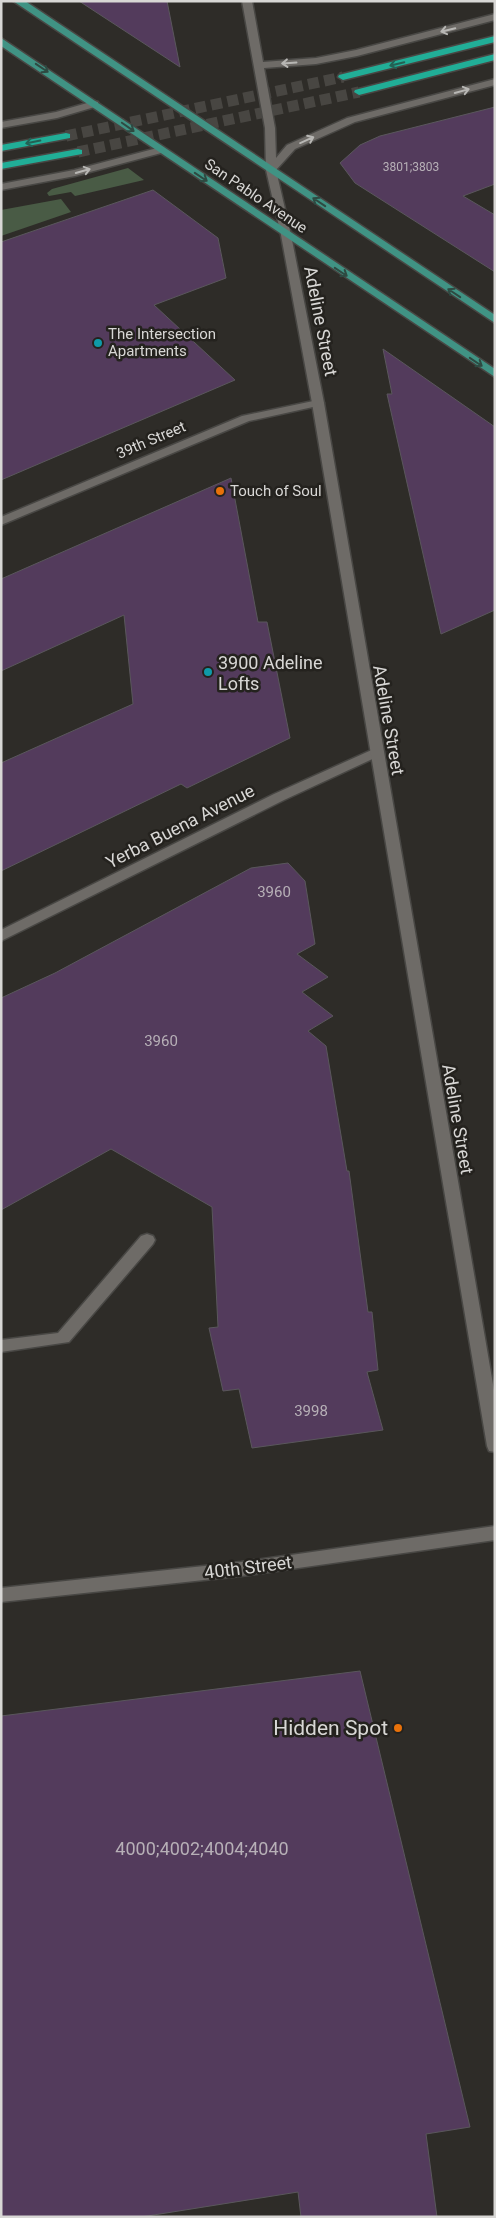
<svg xmlns="http://www.w3.org/2000/svg" width="496" height="2218" viewBox="0 0 496 2218" font-family="Roboto,sans-serif">
	<rect width="100%" height="100%" fill="#2e2c28"/>
	<!-- green -->
	<g fill="#495b45">
		<polygon points="128,168 144,180 75,196 71,192 49,196 47,193 52,189"/>
		<polygon points="61,199 71,212 1,236 1,210"/>
	</g>
	<!-- building -->
	<g fill="#533b5c" stroke="#5a575c">
		<polygon points="79,1 167,1 180,67"/>
		<polygon points="495,107 495,184 463,196 495,215 495,272 355,183 340,163 360,145 380,136"/>
		<polygon points="153,190 218,238 226,278 154,305 235,380 1,480 1,242"/>
		<polygon points="383,349 495,427 495,610 441,634 387,394 392,394"/>
		<polygon points="231,478 258,622 267,622 290,738 187,788 181,784 1,871 1,763 133,704 124,615 1,671 1,579"/>
		<polygon points="288,863 305,881 315,944 297,954 328,977 302,992 333,1016 308,1031 326,1046 347,1171 349,1171 368,1312 372,1312 378,1370 367,1372 383,1430 252,1448 239,1389 223,1391 209,1328 218,1327 212,1207 111,1149 1,1210 1,998 55,973 251,868"/>
		<polygon points="360,1671 470,2127 426,2134 437,2217 301,2217 298,2192 141,2217 1,2217 1,1716"/>
	</g>
	<g fill="none" stroke-linecap="round" stroke-linejoin="round">
		<!-- highway-tunnel -->
		<g stroke="#484642" stroke-width="11" stroke-dasharray="11 5.5" stroke-linecap="butt">
			<polyline points="66,136 343,77"/>
			<polyline points="78,152 359,92"/>
		</g>
		<!-- lane casing -->
		<g stroke="#484744" stroke-width="3">
			<polygon id="lane" points="147,1234 153,1236 155,1240 153,1244 69,1342 1,1352 1,1340 58,1333 141,1236"/>
		</g>
		<!-- street casing -->
		<g stroke="#484744" stroke-width="3">
			<g id="street">
				<polygon points="318,400 322,401 324,403 322,405 249,421 1,525 1,517 242,416"/>
				<polygon points="376,748 381,749 383,752 381,755 284,800 1,941 1,930 274,794"/>
			</g>
		</g>
		<!-- secondary casing -->
		<g stroke="#484744" stroke-width="3">
			<g id="secondary">
				<polygon points="242,1 252,1 263,62 316,58 356,50 495,14 495,20 357,56 316,64 264,68 275,128 276,158 287,145 347,118 495,79 495,85 355,122 295,149 276,170 291,235 324,403 495,1396 495,1452 489,1451 487,1446 312,403 281,235 266,170 265,128"/>
				<polygon points="94,101 98,102 98,106 57,118 1,128 1,122 56,112"/>
				<polygon points="161,147 166,150 165,152 75,176 1,190 1,184 74,170"/>
				<polygon points="495,1526 495,1540 241,1576 1,1602 1,1588 241,1562"/>
			</g>
		</g>
		<!-- primary casing -->
		<g stroke="#484744" stroke-width="3">
			<g id="primary">
				<polygon points="13,1 25,1 495,315 495,323"/>
				<polygon points="1,38 495,369 495,377 1,46"/>
			</g>
		</g>
		<!-- highway casing -->
		<g stroke="#484744" stroke-width="3">
			<g id="highway">
				<polygon points="495,36 495,42 343,80 338,77 339,75"/>
				<polygon points="495,54 495,60 359,95 354,92 355,90"/>
				<polygon points="66,133 70,134 70,138 1,151 1,145"/>
				<polygon points="78,149 82,150 82,154 1,169 1,163"/>
			</g>
		</g>
		<!-- lane -->
		<use href="#lane" fill="#6e6b67" fill-rule="evenodd"/>
		<!-- street -->
		<use href="#street" fill="#6e6b67" fill-rule="evenodd"/>
		<!-- secondary -->
		<use href="#secondary" fill="#6e6b67" fill-rule="evenodd"/>
		<!-- primary -->
		<use href="#primary" fill="#409384" fill-rule="evenodd"/>
		<!-- highway -->
		<use href="#highway" fill="#21ae97" fill-rule="evenodd"/>
	</g>
	<!-- one-way arrows -->
	<defs><path id="oneway-shaft" d="M-6 0H5M1.5-3L5.5 0L1.5 3" fill="none" stroke-width="1.6" stroke-linecap="round" stroke-linejoin="round" transform="scale(1.25)"/></defs>
	<g stroke="#b8b7b4">
		<use href="#oneway-shaft" transform="translate(448 30) rotate(166)"/>
		<use href="#oneway-shaft" transform="translate(289 63) rotate(176)"/>
		<use href="#oneway-shaft" transform="translate(462 91) rotate(-15)"/>
		<use href="#oneway-shaft" transform="translate(307 140) rotate(-24)"/>
		<use href="#oneway-shaft" transform="translate(83 171) rotate(-16)"/>
	</g>
	<g stroke="#236154">
		<use href="#oneway-shaft" transform="translate(397 64) rotate(166)"/>
		<use href="#oneway-shaft" transform="translate(33 142) rotate(169)"/>
	</g>
	<g stroke="#2e4a42">
		<use href="#oneway-shaft" transform="translate(42 68) rotate(34)"/>
		<use href="#oneway-shaft" transform="translate(128 127) rotate(35)"/>
		<use href="#oneway-shaft" transform="translate(201 177) rotate(34)"/>
		<use href="#oneway-shaft" transform="translate(319 202) rotate(-146)"/>
		<use href="#oneway-shaft" transform="translate(341 272) rotate(34)"/>
		<use href="#oneway-shaft" transform="translate(454 293) rotate(-146)"/>
		<use href="#oneway-shaft" transform="translate(476 362) rotate(34)"/>
	</g>
	<!-- markers -->
	<g fill="#0f9aa8" stroke="#24221e" stroke-width="2">
		<circle cx="98" cy="343" r="5"/>
		<circle cx="208" cy="672" r="5"/>
	</g>
	<g fill="#e8710a" stroke="#24221e" stroke-width="2">
		<circle cx="220" cy="491" r="5"/>
		<circle cx="398" cy="1728" r="5"/>
	</g>
	<g text-anchor="middle" dominant-baseline="central" stroke-width="5" stroke-linejoin="round" paint-order="stroke">
		<!-- far-number labels -->
		<g font-size="12" fill="#b7b0b7">
			<text x="411" y="167">3801;3803</text>
		</g>
		<!-- far-street labels -->
		<g font-size="15" fill="#d8d7d5" stroke="#24221e">
			<text transform="translate(256 196) rotate(34)">San Pablo Avenue</text>
			<text transform="translate(151 440) rotate(-23)">39th Street</text>
		</g>
		<!-- far-poi labels -->
		<g font-size="15" fill="#d8d7d5" stroke="#24221e" text-anchor="start">
			<text x="108" y="334">The Intersection<tspan x="108" dy="17">Apartments</tspan></text>
			<text x="230" y="491">Touch of Soul</text>
		</g>
		<!-- number labels -->
		<g font-size="15" fill="#b7b0b7">
			<text x="274" y="892">3960</text>
			<text x="161" y="1041">3960</text>
			<text x="311" y="1411">3998</text>
		</g>
		<!-- street labels -->
		<g font-size="18" fill="#d8d7d5" stroke="#24221e">
			<text transform="translate(321 321) rotate(79)">Adeline Street</text>
			<text transform="translate(389 720) rotate(80)">Adeline Street</text>
			<text transform="translate(180 826) rotate(-27)">Yerba Buena Avenue</text>
			<text transform="translate(458 1119) rotate(80)">Adeline Street</text>
			<text transform="translate(248 1567) rotate(-7)">40th Street</text>
		</g>
		<!-- poi labels -->
		<g font-size="18" fill="#d8d7d5" stroke="#24221e" text-anchor="start">
			<text x="218" y="662">3900 Adeline<tspan x="218" dy="21">Lofts</tspan></text>
		</g>
		<!-- near-number labels -->
		<g font-size="18" fill="#b7b0b7">
			<text x="202" y="1848">4000;4002;4004;4040</text>
		</g>
		<!-- near-poi labels -->
		<g font-size="21" fill="#d8d7d5" stroke="#24221e" text-anchor="end">
			<text x="388" y="1728">Hidden Spot</text>
		</g>
	</g>
	<!-- border -->
	<rect width="496" height="2218" fill="none" stroke="#d8d7d5" stroke-width="5"/>
</svg>
